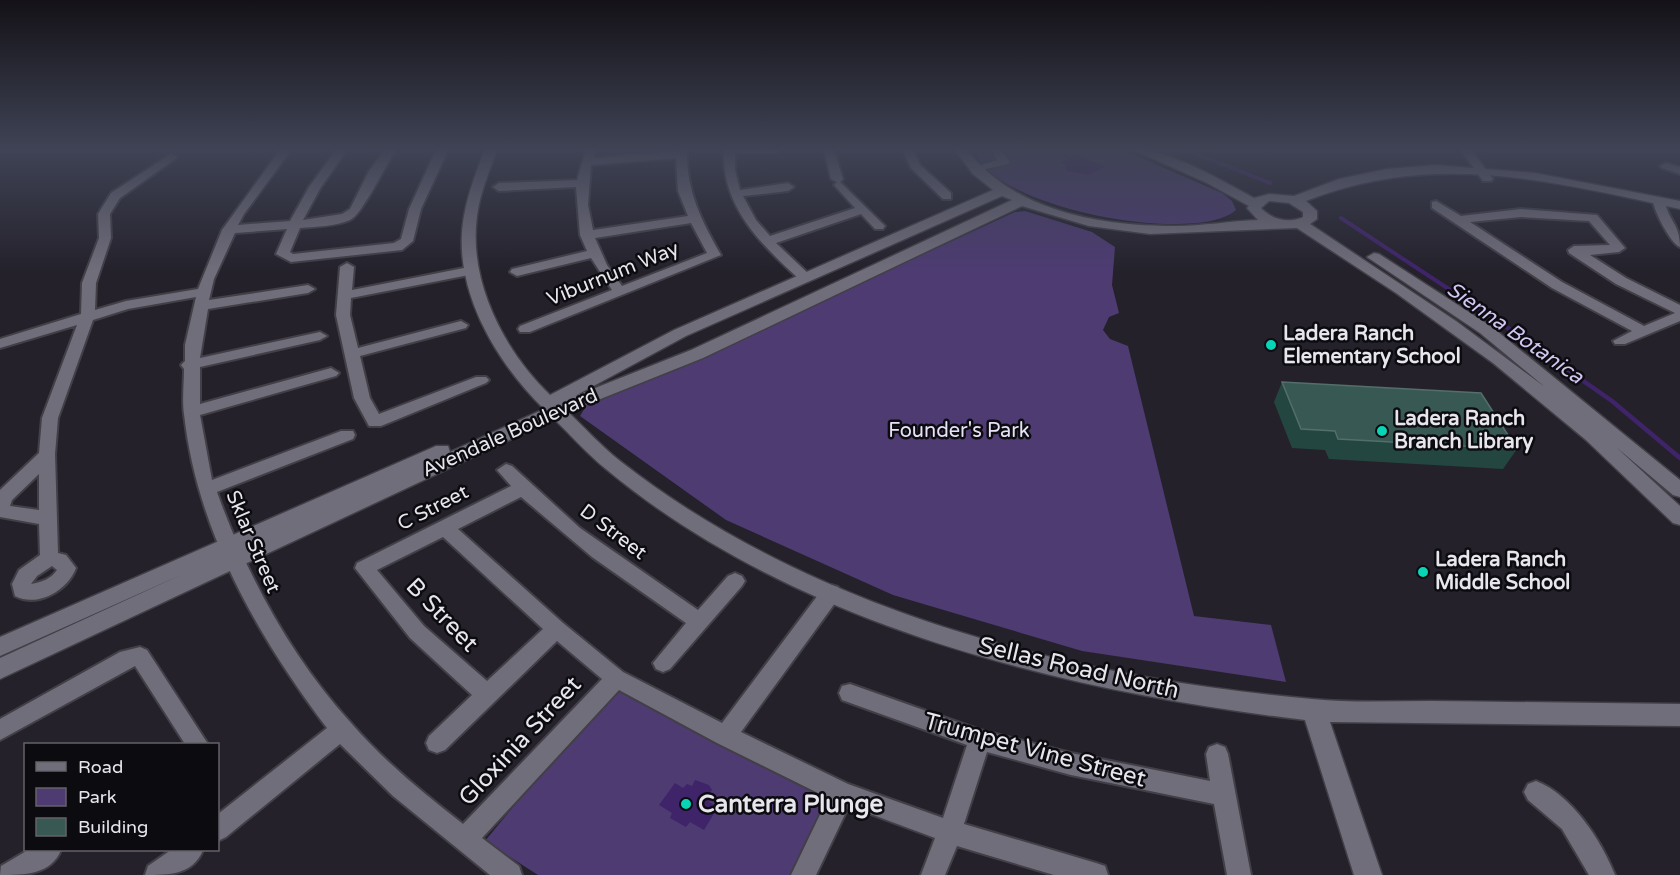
<svg xmlns="http://www.w3.org/2000/svg" width="1680" height="875" viewBox="0 0 1680 875" font-family="'Varela Round',sans-serif">
	<rect width="100%" height="100%" fill="#24212b"/>
	<!-- green -->
	<g fill="#4d3b72">
		<path d="M974,150H1122L1222,193L1232,201L1236,210C1195,246 991,208 974,150Z"/>
		<polygon points="1025,211 1092,232 1115,247 1112,285 1119,313 1109,317 1103,330 1110,339 1128,346 1194,616 1271,625 1286,682 1082,651 893,595 726,520 580,416 586,406 658,376 1015,212"/>
		<polygon points="612,686 834,801 793,875 538,875 485,841"/>
	</g>
	<!-- water -->
	<g fill="#3f246a">
		<polygon points="1078,155 1105,167 1088,175 1066,171 1066,165 1061,162"/>
		<polygon points="695,780 709,785 712,790 708,795 712,798 709,802 718,807 704,830 690,822 686,827 670,818 672,813 659,805 675,783 683,788 687,784 692,786"/>
	</g>
	<g fill="none" stroke-linecap="round" stroke-linejoin="round">
		<!-- stream-far1 -->
		<g stroke="#3f246a" stroke-width="4">
			<polyline points="1186,150 1270,183"/>
			<polyline points="1341,218 1511,330"/>
		</g>
		<!-- stream -->
		<polyline stroke="#3f246a" stroke-width="4.5" points="1509,329 1612,401 1680,458"/>
		<!-- street casing -->
		<g stroke="#423f47" stroke-width="4">
			<g id="street">
				<path d="M280,150H291L244,214L238,225L290,221L309,187L336,150H347L321,187L303,220L342,214L350,209L369,171L385,150H396C386,164 362,215 350,220C336,226 315,227 300,228L290,252L293,254L394,243L401,239L409,209L436,150H448L421,209L413,241L402,250L291,262L276,254L287,229L235,233L214,279L209,300L308,285L315,289L308,293L208,309L200,358L320,332L327,336L320,340L200,367V404L331,368L339,373L336,376L200,415L212,480L341,431H353L355,435L353,439L217,492C246,574 292,659 351,723C384,761 423,793 463,824L602,679L557,641L445,750L437,753L429,750L426,743L429,736L472,695L410,638L355,568L357,563L511,486L497,470L506,464L512,466L580,528L698,610L728,576L735,573L742,576L745,581L742,586L670,669L663,672L656,669L653,663L686,623L592,557L521,497L458,529L563,623L623,672L722,723L824,587L831,585L838,587L841,593L838,599L741,732L848,784L943,818L967,745L842,700L839,693L842,686L850,684L980,730L1071,753L1210,781L1206,754L1209,747L1217,744L1225,747L1228,754L1251,875H1227L1214,804L1071,775L987,752L964,824L1096,863L1105,866L1108,875H1054L957,846L945,875H921L935,838L849,806L816,875H791L828,798L717,743L619,690L482,838L519,866L522,875H490L393,796L340,744L226,837L218,841V814L327,728C257,635 197,531 184,414C182,400 184,383 184,369L181,365L185,361V345L196,297L128,309L93,320L58,418L55,454L58,553L66,555L76,568C68,590 38,608 15,596L12,584L19,570L40,555L39,524L0,517V490L39,453L42,418L77,325L0,348V339L81,314L82,283L99,238L98,214L111,193L171,154L177,157L175,159L120,198L110,214L111,238L96,283L95,310L126,301L198,289L222,230ZM39,474V510L10,506L12,500ZM443,537L543,629L487,681L424,626L377,570ZM52,566L57,570C51,579 42,582 31,584L37,576Z"/>
				<path d="M586,150H596L594,158L687,150C686,190 701,220 721,255L530,332H520L518,329L520,326L612,290L591,258L517,276L510,272L512,269L587,251L580,235L576,187L499,191L493,187L499,183L577,180ZM676,158L678,191L688,216L593,230L588,205L591,165ZM691,223L707,253L622,286L607,265L595,238Z"/>
				<path d="M724,150H782L776,153H735V170L740,190L788,183L794,187L788,191L743,196L756,220L770,236L855,208L834,185L837,182L831,179L824,150H834L843,179L840,182L885,226L883,229H875L861,214L776,243L812,277L805,281L800,280C761,244 721,206 724,150Z"/>
				<polygon points="903,150 913,150 920,165 951,193 951,199 943,199 911,168"/>
				<polygon points="991,150 1001,150 1010,162 1008,164 972,172 972,168 997,160"/>
				<polygon points="1461,150 1471,150 1493,179 1491,181 1483,181"/>
				<polygon points="1666,163 1680,167 1680,174 1662,168 1660,166"/>
				<path d="M1659,197L1665,201C1668,221 1680,223 1680,247C1671,244 1654,211 1653,201Z"/>
				<path d="M1436,201L1461,216L1521,209L1597,215L1625,248L1619,252L1590,255L1626,278L1680,305V321L1625,344H1615L1613,341L1632,331L1552,288L1432,208V202ZM1521,217L1589,221L1610,245L1574,246L1568,250L1569,253L1616,284L1675,313L1644,326L1562,282L1470,222Z"/>
				<polygon points="347,263 354,267 352,290 469,267 476,271 469,275 351,298 350,315 358,348 461,321 468,325 466,328 360,356 370,398 379,414 476,377 486,377 489,380 486,383 381,426 369,426 354,398 336,315 340,267"/>
				<polygon points="140,647 147,650 208,744 185,744 135,666 0,740 0,719 120,652"/>
				<path d="M1536,781C1572,795 1601,840 1615,875H1589L1562,829L1528,800L1524,792L1528,784Z"/>
				<path d="M28,850H61C51,875 23,875 0,875L1,866Z"/>
				<path d="M171,850H203C193,875 168,875 145,875L148,866Z"/>
			</g>
		</g>
		<!-- secondary casing -->
		<g stroke="#423f47" stroke-width="3">
			<path id="secondary" d="M485,150H497C489,172 480,193 477,216C468,281 504,351 550,395L674,330L993,190L973,174L955,150H967C1015,212 1101,226 1175,226C1203,226 1230,221 1258,220L1247,208L1249,206L1207,183L1134,150C1171,150 1221,180 1254,198L1269,194L1294,196L1339,179L1387,169L1436,165L1535,173L1680,201V209C1552,181 1433,150 1306,201L1317,211V219L1310,224L1456,321L1545,387L1480,333L1367,257L1374,253L1379,254L1492,327L1680,480V497L1673,495L1616,447L1680,506V525L1673,523L1586,440L1493,363L1396,293L1297,228L1150,234L1089,226L1022,206L703,358L568,412C585,428 601,446 620,461C811,611 1073,678 1312,699C1351,703 1391,701 1431,701C1514,702 1597,703 1680,704V726L1330,722L1382,875H1354L1305,720C1068,692 794,626 606,469C587,454 571,435 554,419L0,679V658L183,574L0,656V637L436,446H448L450,452L544,409C495,361 451,287 464,216C468,193 476,172 485,150ZM1002,196L1012,200L691,350L575,396L686,336ZM1269,201L1289,203L1303,212V217C1289,224 1271,219 1261,208Z"/>
		</g>
		<!-- street -->
		<use href="#street" fill="#716e7b" fill-rule="evenodd"/>
		<!-- secondary -->
		<use href="#secondary" fill="#716e7b" fill-rule="evenodd"/>
	</g>
	<!-- wall -->
	<polygon fill="#234740" points="1282,382 1517,449 1503,469 1329,459 1325,450 1292,448 1274,402"/>
	<!-- building -->
	<polygon fill="#385853" stroke="#546e6b" stroke-width="1.5" points="1282,382 1481,393 1517,449 1338,439 1335,431 1301,429"/>
	<!-- sky -->
	<linearGradient id="sky" x2="0" y2="1"><stop stop-color="#141218"/><stop offset="0.55" stop-color="#3f4355"/><stop offset="1" stop-color="#3f4355" stop-opacity="0"/></linearGradient>
	<rect width="1680" height="272" fill="url(#sky)"/>
	<!-- markers -->
	<g fill="#07d5b6" stroke="#0c0b10" stroke-width="2">
		<circle cx="1271" cy="345" r="6"/>
		<circle cx="1382" cy="431" r="6"/>
		<circle cx="1423" cy="572" r="6"/>
		<circle cx="686" cy="804" r="6"/>
	</g>
	<g text-anchor="middle" dominant-baseline="central" stroke-width="5" stroke-linejoin="round" paint-order="stroke">
		<!-- street labels -->
		<g font-size="20" fill="#e8e6ed" stroke="#0c0b10">
			<text transform="translate(613 274) rotate(-22)">Viburnum Way</text>
			<text transform="translate(510 433) rotate(-24)">Avendale Boulevard</text>
			<text transform="translate(433 508) rotate(-27)">C Street</text>
			<text transform="translate(613 532) rotate(37)">D Street</text>
			<text transform="translate(253 542) rotate(67)">Sklar Street</text>
		</g>
		<!-- poi labels -->
		<g font-size="20" font-weight="bold" fill="#e8e6ed" stroke="#0c0b10" text-anchor="start">
			<text x="1283" y="334">Ladera Ranch<tspan x="1283" dy="23">Elementary School</tspan></text>
			<text x="1394" y="419">Ladera Ranch<tspan x="1394" dy="23">Branch Library</tspan></text>
			<text x="1435" y="560">Ladera Ranch<tspan x="1435" dy="23">Middle School</tspan></text>
		</g>
		<!-- park labels -->
		<g font-size="20" fill="#e6e1f6" stroke="#0c0b10">
			<text x="959" y="431">Founder's Park</text>
		</g>
		<!-- water labels -->
		<g font-size="21" font-style="italic" fill="#d2c6f0" stroke="#0c0b10">
			<text transform="translate(1515 333) rotate(35)">Sienna Botanica</text>
		</g>
		<!-- near-street labels -->
		<g font-size="24" fill="#e8e6ed" stroke="#0c0b10">
			<text transform="translate(442 615) rotate(46)">B Street</text>
			<text transform="translate(1079 668) rotate(13)">Sellas Road North</text>
			<text transform="translate(520 741) rotate(-47)">Gloxinia Street</text>
			<text transform="translate(1035 750) rotate(15)">Trumpet Vine Street</text>
		</g>
		<!-- near-poi labels -->
		<g font-size="24" font-weight="bold" fill="#e8e6ed" stroke="#0c0b10" text-anchor="start">
			<text x="698" y="804">Canterra Plunge</text>
		</g>
	</g>
	<!-- legend -->
	<rect x="24" y="743" width="195" height="108" fill="#0c0b10" stroke="#646368" stroke-width="1.5"/>
	<rect x="36" y="762" width="30" height="9" fill="#716e7b" stroke="#646368" stroke-width="1.5"/>
	<text x="78" y="773" font-size="18" fill="#e8e6ed">Road</text>
	<rect x="36" y="788" width="30" height="18" fill="#4d3b72" stroke="#646368" stroke-width="1.5"/>
	<text x="78" y="803" font-size="18" fill="#e8e6ed">Park</text>
	<rect x="36" y="818" width="30" height="18" fill="#385853" stroke="#646368" stroke-width="1.5"/>
	<text x="78" y="833" font-size="18" fill="#e8e6ed">Building</text>
</svg>
